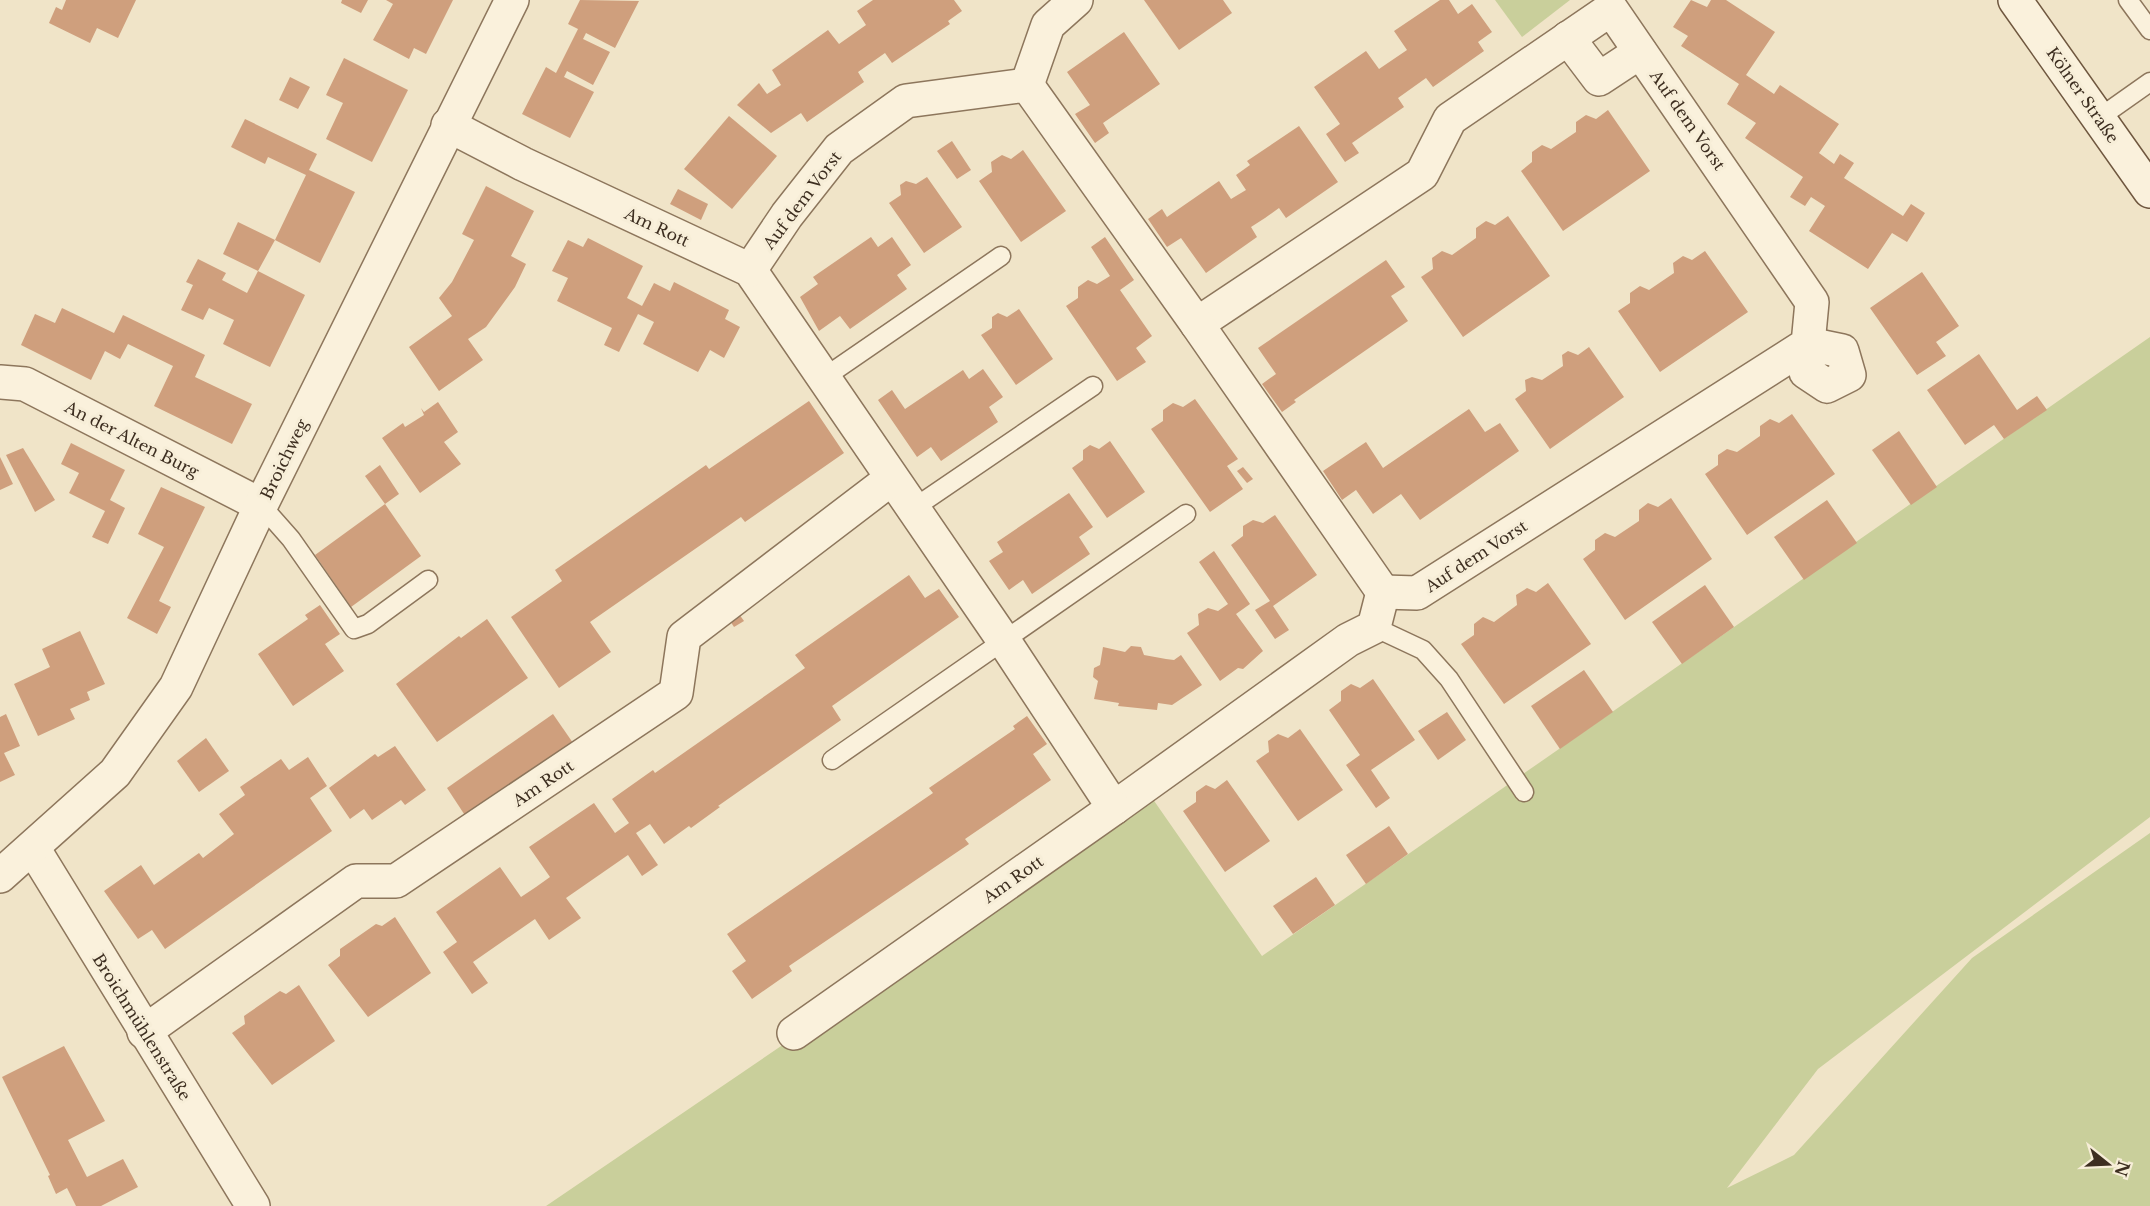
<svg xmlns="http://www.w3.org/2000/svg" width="2150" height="1206" viewBox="0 0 2150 1206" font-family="'Libre Baskerville',serif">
	<rect width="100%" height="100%" fill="#f0e4c8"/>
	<!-- green -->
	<g fill="#c9cf9b">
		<polygon points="1495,0 1570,0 1522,37"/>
		<polygon points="2150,337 2150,817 1818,1069 1727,1188 1794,1155 1972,958 2150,833 2150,1206 546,1206 1150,795 1262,956"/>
	</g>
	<!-- building -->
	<g fill="#cf9f7d">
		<polygon points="66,0 136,0 118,38 97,28 90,43 49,23 56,7 62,10"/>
		<polygon points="342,0 368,0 361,13 341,3"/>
		<polygon points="386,0 453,0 426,54 414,48 409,59 373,40 393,4"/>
		<polygon points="580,0 639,1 615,48 586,33 583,39 610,52 593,85 567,71 564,77 594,92 570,138 522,114 546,67 556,73 578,29 568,24"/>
		<polygon points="873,0 954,0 962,11 948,21 950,24 892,63 885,53 858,72 864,82 807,122 801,113 771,133 737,105 759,83 767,94 781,85 772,70 828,30 839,44 866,25 857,11"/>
		<polygon points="1144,0 1223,0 1232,13 1179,50"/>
		<polygon points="1440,0 1449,0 1458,14 1472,4 1492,32 1478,42 1484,51 1433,87 1426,78 1398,98 1404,107 1352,143 1359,153 1345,162 1326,134 1340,124 1314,87 1366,51 1379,69 1407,50 1394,31"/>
		<polygon points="1691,0 1707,7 1711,0 1726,0 1775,32 1746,75 1774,94 1780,85 1839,124 1819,153 1834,164 1840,154 1854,163 1844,178 1903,216 1911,204 1925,213 1907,242 1892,233 1868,269 1809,231 1825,206 1811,197 1805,206 1790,197 1803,177 1745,138 1756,123 1727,104 1739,84 1681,46 1688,36 1673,27"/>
		<polygon points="1124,32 1160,84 1103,123 1109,133 1095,143 1075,114 1090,105 1067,72"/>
		<polygon points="344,58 408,90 372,162 326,139 343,103 326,95"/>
		<polygon points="290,77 310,87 298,109 279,100"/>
		<polygon points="1608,110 1650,171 1563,231 1521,171 1532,162 1532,152 1542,145 1551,149 1576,132 1576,122 1586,115 1596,119"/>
		<polygon points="729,116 777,156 732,209 684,169"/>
		<polygon points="245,119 317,154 309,170 355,192 320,263 275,240 258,271 223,254 238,222 275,240 306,175 268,157 265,164 231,147"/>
		<polygon points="1299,126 1338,182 1286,218 1279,208 1265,218 1251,227 1257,237 1206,273 1181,238 1167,247 1148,219 1162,209 1167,217 1219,181 1231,199 1246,190 1236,175 1250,165 1247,161"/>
		<polygon points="952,141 971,170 957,179 937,151"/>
		<polygon points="1023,150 1066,211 1021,242 979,181 992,172 991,162 1002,155 1011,159"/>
		<polygon points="927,177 962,227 924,253 889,203 901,195 900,185 906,181 916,184"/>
		<polygon points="486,186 534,211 511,256 526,264 515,287 486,327 468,339 483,360 439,391 409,347 452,316 439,298 452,282 474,240 462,234"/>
		<polygon points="678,189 708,204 701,220 670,204"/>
		<polygon points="1508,216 1550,276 1463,337 1421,277 1433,269 1432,258 1442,251 1452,255 1476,238 1476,228 1486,221 1495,225"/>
		<polygon points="871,237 878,247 892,237 911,265 897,275 907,289 850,329 840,316 819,331 800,297 818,284 813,277"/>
		<polygon points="1105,237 1134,280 1120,290 1152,336 1136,348 1146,362 1117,381 1066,306 1078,298 1078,287 1088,280 1097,284 1110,276 1091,247"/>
		<polygon points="588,238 643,266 627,298 642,306 654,283 670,291 674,282 729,310 725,319 740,327 724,358 710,350 698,372 643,344 654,322 638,314 619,352 604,345 612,328 557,301 568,278 552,271 568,240 583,247"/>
		<polygon points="1705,251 1748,312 1660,372 1618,311 1630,303 1630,293 1640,286 1649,290 1674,273 1673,263 1683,256 1692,260"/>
		<polygon points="198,259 226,273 222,280 247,293 258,271 305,295 270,367 223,344 234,320 209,308 203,320 181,310 193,285 186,282"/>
		<polygon points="1386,260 1405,287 1391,296 1408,321 1294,400 1296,402 1282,412 1262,384 1276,374 1258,348"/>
		<polygon points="1922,272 1959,326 1936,342 1946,356 1917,375 1870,308"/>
		<polygon points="62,308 114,333 123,315 205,355 195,377 252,404 232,444 154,406 173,366 128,344 120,359 105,351 91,380 21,345 35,314 55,323"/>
		<polygon points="1019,309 1053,359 1016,385 981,335 992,328 992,317 998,313 1007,317"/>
		<polygon points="1589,347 1624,397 1550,449 1515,399 1526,391 1525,380 1532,377 1542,380 1563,366 1562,355 1568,351 1578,355"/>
		<polygon points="1979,354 2017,410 2037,396 2047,410 2004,439 1994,425 1965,445 1927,390"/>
		<polygon points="983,369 1003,397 989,407 998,422 941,461 931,447 917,457 878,400 892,390 905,409 963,370 969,379"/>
		<polygon points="1195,399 1238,459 1227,466 1243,489 1210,512 1151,429 1163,421 1163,410 1173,403 1183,407"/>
		<polygon points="809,401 844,453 745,522 741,517 590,622 611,652 559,688 511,617 562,581 555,570 706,465 709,469"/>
		<polygon points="438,402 458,432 444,442 461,464 420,493 382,438 403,423 405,427 424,415 421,408 424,412"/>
		<polygon points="1469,409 1485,432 1500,423 1519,451 1420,520 1401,494 1373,514 1356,490 1342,500 1323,471 1366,442 1383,468"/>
		<polygon points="1792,414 1835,474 1747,535 1705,474 1718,465 1718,455 1727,449 1737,452 1760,436 1760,426 1770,419 1779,423"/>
		<polygon points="1899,431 1937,487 1911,505 1872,450"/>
		<polygon points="1110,441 1145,492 1107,518 1072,468 1083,460 1083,450 1090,445 1099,449"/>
		<polygon points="71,443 125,470 110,500 125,508 108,544 92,537 105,511 69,493 79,473 61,464"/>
		<polygon points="23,448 55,500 35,512 6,455"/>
		<polygon points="0,457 13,484 0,490"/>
		<polygon points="380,465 399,494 385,504 365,476"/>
		<polygon points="1243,467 1253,479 1247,483 1237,471"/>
		<polygon points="161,487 205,507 159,601 171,607 157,634 127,618 164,547 138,534"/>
		<polygon points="1069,493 1093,527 1079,537 1090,554 1032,594 1023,580 1009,590 989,561 1003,552 997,542"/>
		<polygon points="1671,498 1712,559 1625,620 1583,559 1595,550 1595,540 1605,533 1615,537 1639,521 1639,510 1648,503 1658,507"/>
		<polygon points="1827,500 1857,543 1804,580 1774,537"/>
		<polygon points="385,504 421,556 351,607 315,555"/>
		<polygon points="1275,515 1317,575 1273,606 1289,630 1275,639 1255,610 1270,601 1231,545 1243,536 1243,526 1253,520 1263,523"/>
		<polygon points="1214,551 1250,604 1236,614 1263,651 1243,669 1238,668 1220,681 1187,633 1199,625 1198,614 1208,608 1218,611 1228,604 1199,562"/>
		<polygon points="909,575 925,598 939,589 959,617 832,706 841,720 718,806 720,807 691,828 689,826 664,844 650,824 636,833 658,865 642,876 628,855 566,898 581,918 549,940 535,919 473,962 488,983 472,994 443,952 457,942 436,912 500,867 521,897 536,887 550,877 529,847 594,803 615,833 629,823 612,799 653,770 655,773 805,668 795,655"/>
		<polygon points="1548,583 1591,644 1504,704 1461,644 1474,635 1474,624 1483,617 1494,622 1517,605 1516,595 1527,588 1536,592"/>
		<polygon points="1705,585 1734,627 1682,664 1652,622"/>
		<polygon points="320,605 340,634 325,644 344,671 293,706 258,654 308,619 305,615"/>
		<polygon points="734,607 744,621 734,627 725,613"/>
		<polygon points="487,619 528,678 437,742 396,684 459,636 461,638"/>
		<polygon points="80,631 105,684 87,692 90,700 70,709 75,719 38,736 14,684 50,667 42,649"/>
		<polygon points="1131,646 1141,647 1144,655 1166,659 1174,660 1181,655 1202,685 1172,705 1158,703 1157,710 1118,706 1119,703 1094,699 1098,681 1093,677 1094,668 1100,665 1103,647 1125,652"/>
		<polygon points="1584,670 1613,712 1560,749 1531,706"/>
		<polygon points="1373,679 1415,740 1371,770 1390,798 1376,808 1346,765 1360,755 1329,710 1341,701 1341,691 1351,684 1360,688"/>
		<polygon points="1447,712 1466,740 1438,760 1418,731"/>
		<polygon points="6,714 20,746 4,753 15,775 0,782 0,717"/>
		<polygon points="553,714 573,743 468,820 447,788"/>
		<polygon points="1027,716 1047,744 1033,754 1051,780 965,839 969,844 789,966 792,971 752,999 732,971 746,961 727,934 933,793 929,788 1015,729 1013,726"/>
		<polygon points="1300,729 1343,790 1298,821 1256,761 1269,752 1268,741 1278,734 1288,738"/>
		<polygon points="206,738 229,771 199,792 177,761"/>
		<polygon points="395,746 426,790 405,805 401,800 372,820 364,809 350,819 329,788 375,754 378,757"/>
		<polygon points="308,757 327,786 310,798 332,831 165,949 152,930 138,939 104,891 141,865 154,885 199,853 203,858 234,834 219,814 245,795 240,787 281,759 289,770"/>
		<polygon points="1227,780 1270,841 1225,872 1183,811 1196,802 1196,792 1206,785 1215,789"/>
		<polygon points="1389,826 1408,854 1366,884 1346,855"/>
		<polygon points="1316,877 1335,905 1293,934 1273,906"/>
		<polygon points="395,917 431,973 368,1017 328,965 340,956 340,949 376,924 382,926"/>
		<polygon points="299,985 335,1041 272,1085 232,1033 245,1024 244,1016 280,991 286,994"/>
		<polygon points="64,1046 105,1121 68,1140 87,1177 123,1159 138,1187 101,1206 76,1206 67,1188 56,1194 48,1176 50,1175 2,1077"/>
	</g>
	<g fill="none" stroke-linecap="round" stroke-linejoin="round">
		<!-- lane casing -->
		<g stroke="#8d765c" stroke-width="21">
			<g id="lane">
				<polyline points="2128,0 2150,30"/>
				<polyline points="2099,118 2150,82"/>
				<polyline points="825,377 1001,256"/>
				<polyline points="261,505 291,539 354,629 368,624 428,580"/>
				<polyline points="914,508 1093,386"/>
				<polyline points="1374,627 1423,650 1449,679 1524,792"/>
				<polyline points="832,760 1186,514"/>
			</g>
		</g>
		<!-- street casing -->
		<g stroke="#8d765c" stroke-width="36">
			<g id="street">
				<polyline points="1568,38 1599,79 1640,52"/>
				<polyline points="1027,85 1048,25 1076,0"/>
				<polyline points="448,125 523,164 750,270 1004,641 1114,808 1348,640 1374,627 1383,592"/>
				<polyline points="750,270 787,215 839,149 906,101 1027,85 1197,324 1422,174 1450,119 1611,9 1812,302 1808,344 1417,593 1383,592"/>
				<polyline points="1197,324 1383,592"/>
				<polygon points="1808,344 1842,351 1849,375 1827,386 1806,372"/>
				<polyline points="0,382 25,384 261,505"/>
				<polyline points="33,848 253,1206"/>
				<polyline points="0,876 115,773 176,687 261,505 512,0"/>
				<polyline points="144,1032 356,881 396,881 676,693 684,637 891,479"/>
				<polyline points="794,1033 1114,808"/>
			</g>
		</g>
		<!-- secondary casing -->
		<g stroke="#6f573f" stroke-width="36">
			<polyline id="secondary" points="2015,0 2150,191"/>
		</g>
		<!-- lane -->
		<use href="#lane" stroke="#faf1dc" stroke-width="18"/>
		<!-- street -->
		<use href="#street" stroke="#faf1dc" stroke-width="33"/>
		<!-- secondary -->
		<use href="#secondary" stroke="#faf1dc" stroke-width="33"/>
	</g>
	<g text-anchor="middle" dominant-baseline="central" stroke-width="6" stroke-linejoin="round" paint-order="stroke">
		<!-- street labels -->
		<g font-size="16" fill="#3d2e20" stroke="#f7eed8">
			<text transform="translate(2083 95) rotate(55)">Kölner Straße</text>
			<text transform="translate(1688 120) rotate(55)">Auf dem Vorst</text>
			<text transform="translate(802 200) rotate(-53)">Auf dem Vorst</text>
			<text transform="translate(657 227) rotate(25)">Am Rott</text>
			<text transform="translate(132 439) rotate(27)">An der Alten Burg</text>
			<text transform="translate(284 459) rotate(-64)">Broichweg</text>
			<text transform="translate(1476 556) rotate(-33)">Auf dem Vorst</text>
			<text transform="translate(543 783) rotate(-34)">Am Rott</text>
			<text transform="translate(1013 879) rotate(-35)">Am Rott</text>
			<text transform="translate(142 1027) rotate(58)">Broichmühlenstraße</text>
		</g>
	</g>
	<!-- north arrow -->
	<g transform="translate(2108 1164) rotate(108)" stroke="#f7eed8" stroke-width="4.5" paint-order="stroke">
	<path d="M0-4.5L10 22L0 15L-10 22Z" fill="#3d2e20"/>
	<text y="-9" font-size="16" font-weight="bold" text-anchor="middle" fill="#3d2e20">N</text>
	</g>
</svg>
